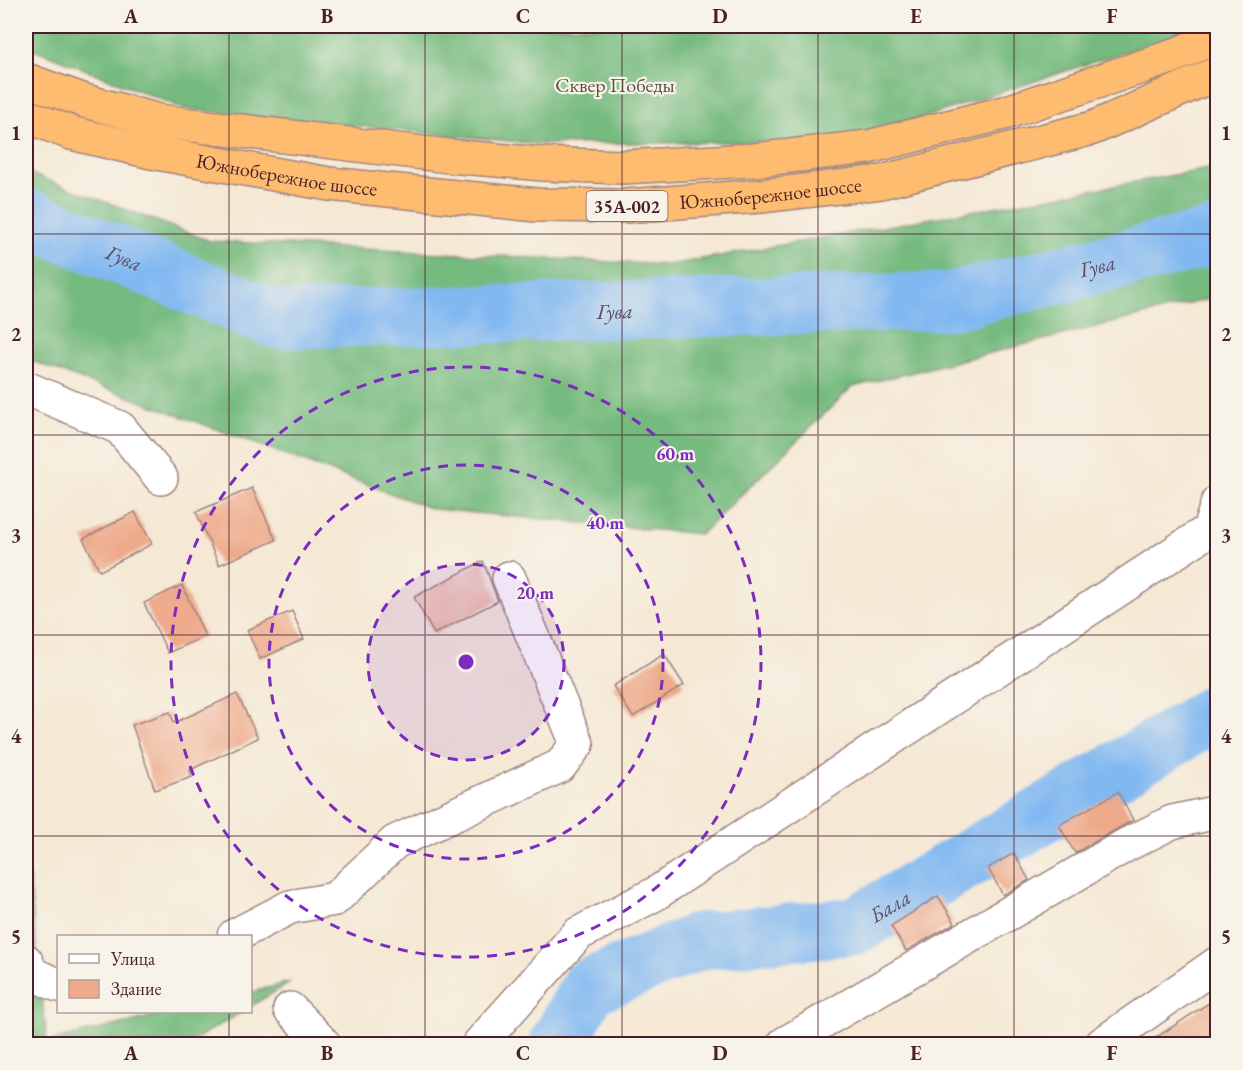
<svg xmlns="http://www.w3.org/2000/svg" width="1243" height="1070" viewBox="0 0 1243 1070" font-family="'EB Garamond',serif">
	<rect width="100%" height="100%" fill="#f7f3e8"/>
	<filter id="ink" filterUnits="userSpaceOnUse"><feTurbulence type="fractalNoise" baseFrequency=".0167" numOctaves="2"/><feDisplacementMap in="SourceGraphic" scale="12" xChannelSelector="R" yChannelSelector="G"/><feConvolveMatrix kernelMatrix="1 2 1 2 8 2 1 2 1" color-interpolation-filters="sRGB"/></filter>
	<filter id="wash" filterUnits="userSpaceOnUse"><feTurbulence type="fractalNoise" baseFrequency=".008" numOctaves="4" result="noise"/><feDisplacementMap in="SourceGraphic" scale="24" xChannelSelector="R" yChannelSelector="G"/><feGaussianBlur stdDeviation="1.35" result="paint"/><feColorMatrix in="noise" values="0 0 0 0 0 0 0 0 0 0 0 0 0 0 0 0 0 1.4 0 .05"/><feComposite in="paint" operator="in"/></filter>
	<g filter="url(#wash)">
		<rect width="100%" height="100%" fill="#f5e8d4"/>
		<!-- forest -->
		<g fill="#75ba7e" stroke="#606c54" stroke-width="1.5">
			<polygon points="26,26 1204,26 851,141 539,144 185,109 26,46"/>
			<polygon points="1217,163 1217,297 852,387 701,534 433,509 26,359 26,172 210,241 669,265 1208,169"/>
			<polygon points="26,853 47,1042 171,1012 242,1012 187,1044 26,1044"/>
			<polygon points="291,982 251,1006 251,992"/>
		</g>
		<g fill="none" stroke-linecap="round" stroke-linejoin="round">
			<!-- river -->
			<g stroke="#81b8f1" stroke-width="58">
				<path id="s1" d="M26,217L277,320L951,301L1218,236"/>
				<path id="s2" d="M558,1044L589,987L700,941L855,926L1218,711"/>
			</g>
		</g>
		<g id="blocks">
			<!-- building -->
			<g fill="#eeaa8b">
				<polygon points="252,488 276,540 219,565 196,512"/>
				<polygon points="135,512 152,544 100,571 83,539"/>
				<polygon points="483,561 498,601 434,634 414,597"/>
				<polygon points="182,585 205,636 168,653 144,603"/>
				<polygon points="292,611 304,639 260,659 247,630"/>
				<polygon points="664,654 684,685 633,717 613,686"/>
				<polygon points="237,694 258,738 190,770 192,777 155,790 132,725 170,712 174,723"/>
				<polygon points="1118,792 1133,820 1075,853 1059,825"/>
				<polygon points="1014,853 1029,880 1003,895 988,868"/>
				<polygon points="938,896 955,923 906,951 891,926"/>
				<polygon points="1218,997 1218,1044 1146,1044"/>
			</g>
		</g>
	</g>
	<g filter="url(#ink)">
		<use href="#blocks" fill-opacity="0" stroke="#a08480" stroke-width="1.5"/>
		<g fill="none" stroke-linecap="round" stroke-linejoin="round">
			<!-- minor casing -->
			<g stroke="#a08480" stroke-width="36">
				<g id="minor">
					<polyline points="26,388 120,428 161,478"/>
					<polyline points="234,936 290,907 335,899 395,842 560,766 577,744 509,578"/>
					<polyline points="26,961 32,974 58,985"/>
					<polyline points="290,1009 324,1044"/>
					<polyline points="479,1044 578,934 655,894 1209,530 1218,502"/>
					<polyline points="784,1044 1128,844 1172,822 1218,812"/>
					<polyline points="1102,1044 1218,963"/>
				</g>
			</g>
			<!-- highway casing -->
			<g stroke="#a08480" stroke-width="36">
				<g id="highway">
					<polyline points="26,80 85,101 159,121 448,156 543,164 622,167 754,160 868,147 1004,113 1171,57 1218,36"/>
					<path id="s3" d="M26,116L71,133L151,152L329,184L537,205L625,206L761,196L881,182L1093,128L1218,73"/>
				</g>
			</g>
			<!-- minor -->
			<use href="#minor" stroke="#fff" stroke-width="33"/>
			<!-- highway -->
			<use href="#highway" stroke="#fdbc70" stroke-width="33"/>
		</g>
	</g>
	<!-- grid -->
	<path fill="none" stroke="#4a1f2b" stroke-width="1.5" stroke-opacity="0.55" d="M229,26V936M425,26V1044M622,26V1044M818,26V1044M1014,26V1044M26,234H1218M26,435H1218M26,635H1218M26,836H1218M229,1012V1044"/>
	<!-- distance rings -->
	<circle cx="466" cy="662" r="98" fill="#7b2cbf" fill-opacity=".12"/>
	<g fill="none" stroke="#7b2cbf" stroke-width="3" stroke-dasharray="10 8">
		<circle cx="466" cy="662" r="98"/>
		<circle cx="466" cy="662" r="197"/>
		<circle cx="466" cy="662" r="295"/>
	</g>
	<g text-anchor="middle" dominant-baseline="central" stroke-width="4.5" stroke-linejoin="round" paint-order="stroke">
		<!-- shield labels -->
		<rect fill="#f7f3e8" stroke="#7e5f64" stroke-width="1.5" x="586.5" y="191" width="81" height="30" rx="4.5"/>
		<g font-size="18" font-weight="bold" fill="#4a1f2b">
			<text x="627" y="206">35А-002</text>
		</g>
		<!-- park labels -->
		<g font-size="20" fill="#5c4e45" stroke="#f7f3e8">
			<text x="615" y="85">Сквер Победы</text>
		</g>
		<!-- street labels -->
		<g font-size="20" fill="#4a1f2b" stroke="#f7f3e8">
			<text stroke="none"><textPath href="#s3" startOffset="268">Южнобережное шоссе</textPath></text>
			<text stroke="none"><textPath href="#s3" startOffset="754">Южнобережное шоссе</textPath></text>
		</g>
		<!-- water labels -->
		<g font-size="21" font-style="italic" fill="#5a4d66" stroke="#f7f3e8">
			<text stroke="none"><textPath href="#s1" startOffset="106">Гува</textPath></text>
			<text stroke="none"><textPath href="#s1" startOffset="1096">Гува</textPath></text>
			<text stroke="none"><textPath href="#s1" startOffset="609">Гува</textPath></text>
			<text stroke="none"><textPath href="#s2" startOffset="381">Бала</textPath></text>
		</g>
	</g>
	<circle cx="466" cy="662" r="9" fill="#7b2cbf" stroke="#f7f3e8" stroke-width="3"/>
	<g font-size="18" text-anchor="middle" font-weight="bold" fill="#7b2cbf" stroke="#f7f3e8" stroke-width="4.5" stroke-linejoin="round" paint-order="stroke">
		<text x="675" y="460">60 m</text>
		<text x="605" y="529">40 m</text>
		<text x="535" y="599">20 m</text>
	</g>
	<!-- margin -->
	<rect width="1243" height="1070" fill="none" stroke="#f7f3e8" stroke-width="66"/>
	<!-- legend -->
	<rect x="57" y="935" width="195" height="78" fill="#f7f3e8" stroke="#b29e9c" stroke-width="1.5"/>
	<rect x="69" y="954" width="30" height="9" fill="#ffffff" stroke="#b29e9c" stroke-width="1.5"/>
	<text x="111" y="965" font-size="18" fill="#4a1f2b">Улица</text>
	<rect x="69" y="980" width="30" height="18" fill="#eeaa8b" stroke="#b29e9c" stroke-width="1.5"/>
	<text x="111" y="995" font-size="18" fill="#4a1f2b">Здание</text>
	<rect x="33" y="33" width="1177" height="1004" fill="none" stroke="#4a1f2b" stroke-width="2"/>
	<g font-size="20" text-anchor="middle" font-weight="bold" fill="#4a1f2b">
		<text x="131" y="23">A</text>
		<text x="327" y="23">B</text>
		<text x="523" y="23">C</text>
		<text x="720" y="23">D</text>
		<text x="916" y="23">E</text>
		<text x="1112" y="23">F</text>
		<text x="16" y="140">1</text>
		<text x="1226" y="140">1</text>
		<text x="16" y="341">2</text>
		<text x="1226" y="341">2</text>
		<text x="16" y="542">3</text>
		<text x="1226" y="542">3</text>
		<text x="16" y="743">4</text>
		<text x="1226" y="743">4</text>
		<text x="16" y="943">5</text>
		<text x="1226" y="943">5</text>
		<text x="131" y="1060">A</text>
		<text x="327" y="1060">B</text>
		<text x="523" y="1060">C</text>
		<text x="720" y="1060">D</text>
		<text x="916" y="1060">E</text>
		<text x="1112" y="1060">F</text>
	</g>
</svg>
